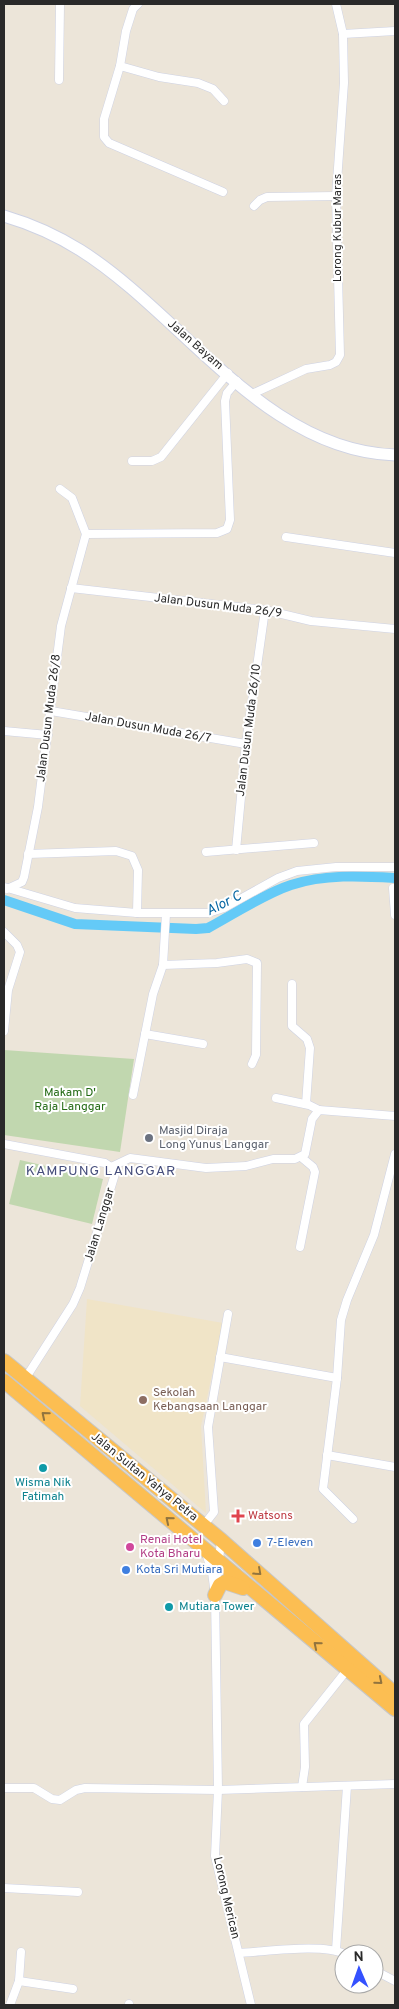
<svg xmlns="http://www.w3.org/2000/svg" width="399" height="2009" viewBox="0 0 399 2009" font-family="Overpass,sans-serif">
	<rect width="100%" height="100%" fill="#ece5d9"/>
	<!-- education -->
	<polygon fill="#f0e4c7" points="87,1299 223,1323 201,1426 206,1513 80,1406"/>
	<!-- cemetery -->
	<g fill="#c1d7af">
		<polygon points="4,1050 134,1059 120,1152 4,1135"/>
		<polygon points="20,1160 103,1179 92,1224 9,1204"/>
	</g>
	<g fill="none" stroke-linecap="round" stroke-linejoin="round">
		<!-- canal -->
		<path stroke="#64caf7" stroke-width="10" d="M4,900L75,924L196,929L208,928C234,914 264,894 291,885C324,874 362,876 395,878"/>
		<!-- minor casing -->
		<g stroke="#ced2e3" stroke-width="9">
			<g id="minor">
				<polyline points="138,4 133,9 126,31 120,66 104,119 104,137 109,143 223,192"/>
				<polyline points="343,34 395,31"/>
				<polyline points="120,66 159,77 198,83 213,89 224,101"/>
				<polyline points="59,80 60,4"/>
				<polyline points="254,206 260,200 267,197 336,196"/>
				<polyline points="252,394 306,369 330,365 336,362 340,355 336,196 344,83 343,34 336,4"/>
				<polyline points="132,461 152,461 161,457 228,373"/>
				<polyline points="60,489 72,498 86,534"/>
				<polyline points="86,534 217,533 227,529 230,520 225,401 227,393 237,381"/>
				<polyline points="286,537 395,553"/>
				<polyline points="71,588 265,610 311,621 395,629"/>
				<polyline points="51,711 246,744"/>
				<polyline points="4,731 48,735"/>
				<polyline points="236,850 246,744 265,610"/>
				<polyline points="206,852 314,843"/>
				<polyline points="28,854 116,851 132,856 138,870 137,913"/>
				<polyline points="4,887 75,908 137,913 208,913 224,908 278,878 297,871 336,867 395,867"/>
				<polyline points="393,888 395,915"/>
				<polyline points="7,889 22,882 24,877 38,807 61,626 86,534"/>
				<polyline points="4,932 17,945 20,952 8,990 4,1031"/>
				<polyline points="163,965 217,963 247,959 257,963 256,1055 252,1064"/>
				<polyline points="292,984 292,1026 307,1039 310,1048 306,1104"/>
				<polyline points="145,1034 203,1044"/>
				<polyline points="133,1095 153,994 163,965 166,914"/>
				<polyline points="276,1098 309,1105 319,1110"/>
				<polyline points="4,1144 105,1163 114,1169 115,1174 80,1288 73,1304 25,1379"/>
				<polyline points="111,1167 130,1158 206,1168 246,1166 273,1159 295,1159 305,1154 312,1119 319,1110 395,1116"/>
				<polyline points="300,1247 315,1172 313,1167 301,1157"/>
				<polyline points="220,1357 337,1378"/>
				<polyline points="327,1455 395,1467"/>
				<polyline points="353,1519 323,1489 337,1378 341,1320 347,1300 374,1235 395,1154"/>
				<polyline points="204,1525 214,1512 208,1427 228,1314"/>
				<polyline points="206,1553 212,1572 215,1595 218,1790 215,1856 251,2005"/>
				<polyline points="217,1580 221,1540"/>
				<polyline points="302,1787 305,1767 304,1724 347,1670"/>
				<polyline points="4,1788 34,1788 52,1799 60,1800 76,1790 85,1788 218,1790 395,1784"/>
				<polyline points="4,1888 78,1892"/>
				<polyline points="336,1950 347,1786"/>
				<path d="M239,1953C265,1952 323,1943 344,1954"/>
				<polyline points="374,1970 395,1981"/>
				<polyline points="19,1981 73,1989"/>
				<polyline points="10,2005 19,1981 21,1952"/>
				<polyline points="129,2005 129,2004"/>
			</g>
		</g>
		<!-- secondary casing -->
		<g stroke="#ced2e3" stroke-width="13">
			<path id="secondary" d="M4,216C31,224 56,235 80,250C182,314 265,451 395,455"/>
		</g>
		<!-- trunk casing -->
		<g stroke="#c7c7c7" stroke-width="16">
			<g id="trunk">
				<polyline points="4,1361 221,1540 395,1694"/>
				<polyline points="4,1381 395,1709"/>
				<polyline points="215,1595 220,1585 225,1582 243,1588"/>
			</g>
		</g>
		<!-- minor -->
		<use href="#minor" stroke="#fff" stroke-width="8"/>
		<!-- secondary -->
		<use href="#secondary" stroke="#fff" stroke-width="11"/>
		<!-- trunk -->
		<use href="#trunk" stroke="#fcbe52" stroke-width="14"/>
	</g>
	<!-- one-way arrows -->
	<defs><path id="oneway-chevron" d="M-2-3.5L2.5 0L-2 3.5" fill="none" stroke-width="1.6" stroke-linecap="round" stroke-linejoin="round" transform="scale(1.25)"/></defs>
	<g stroke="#92743e">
		<use href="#oneway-chevron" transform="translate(45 1415) rotate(-140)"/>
		<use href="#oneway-chevron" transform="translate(169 1520) rotate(-140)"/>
		<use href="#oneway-chevron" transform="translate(258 1572) rotate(42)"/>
		<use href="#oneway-chevron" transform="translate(317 1645) rotate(-140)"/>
		<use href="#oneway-chevron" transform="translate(379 1681) rotate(40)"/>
	</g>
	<!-- markers -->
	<circle fill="#6b7280" stroke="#fff" stroke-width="2" cx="149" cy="1138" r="5"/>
	<circle fill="#8d6e63" stroke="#fff" stroke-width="2" cx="143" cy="1400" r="5"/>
	<g fill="#0f9aa8" stroke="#fff" stroke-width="2">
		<circle cx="43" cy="1468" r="5"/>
		<circle cx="169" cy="1607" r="5"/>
	</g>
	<path fill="#e0444e" stroke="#fff" stroke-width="2" d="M235.5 1508.5h5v5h5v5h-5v5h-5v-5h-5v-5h5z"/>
	<g fill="#3f7fe0" stroke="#fff" stroke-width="2">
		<circle cx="257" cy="1543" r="5"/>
		<circle cx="126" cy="1570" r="5"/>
	</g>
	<circle fill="#d1479c" stroke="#fff" stroke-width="2" cx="130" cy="1547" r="5"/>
	<g text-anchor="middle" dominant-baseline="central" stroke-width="4" stroke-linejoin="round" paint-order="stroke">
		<!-- street labels -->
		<g font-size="12" fill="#292929" stroke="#fff">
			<text transform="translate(338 228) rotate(-90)">Lorong Kubur Maras</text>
			<text transform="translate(195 345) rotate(41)">Jalan Bayam</text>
			<text transform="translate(218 606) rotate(7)">Jalan Dusun Muda 26/9</text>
			<text transform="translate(49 718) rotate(-83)">Jalan Dusun Muda 26/8</text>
			<text transform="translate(148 728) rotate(10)">Jalan Dusun Muda 26/7</text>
			<text transform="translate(249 730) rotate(-83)">Jalan Dusun Muda 26/10</text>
			<text transform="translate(100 1225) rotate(-73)">Jalan Langgar</text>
			<text transform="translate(144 1477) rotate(39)">Jalan Sultan Yahya Petra</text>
			<text transform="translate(226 1898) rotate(77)">Lorong Merican</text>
		</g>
		<!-- park labels -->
		<g font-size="12" fill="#236a14" stroke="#fff">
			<text x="70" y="1093">Makam D'<tspan x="70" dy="14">Raja Langgar</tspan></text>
		</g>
		<!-- worship labels -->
		<g font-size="12" fill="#5b616d" stroke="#fff" text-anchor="start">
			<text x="159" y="1131">Masjid Diraja<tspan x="159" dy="14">Long Yunus Langgar</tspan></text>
		</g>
		<!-- education labels -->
		<g font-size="12" fill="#785e54" stroke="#fff" text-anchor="start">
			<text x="153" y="1393">Sekolah<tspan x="153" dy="14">Kebangsaan Langgar</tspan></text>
		</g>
		<!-- culture labels -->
		<g font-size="12" fill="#0d838f" stroke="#fff">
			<text x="43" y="1483">Wisma Nik<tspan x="43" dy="14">Fatimah</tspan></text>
			<text x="179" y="1607" text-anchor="start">Mutiara Tower</text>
		</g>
		<!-- health labels -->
		<g font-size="12" fill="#be3a42" stroke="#fff" text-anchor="start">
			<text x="248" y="1516">Watsons</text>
		</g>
		<!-- hotel labels -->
		<g font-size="12" fill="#b23c85" stroke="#fff" text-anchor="start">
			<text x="140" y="1540">Renai Hotel<tspan x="140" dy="14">Kota Bharu</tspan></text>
		</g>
		<!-- shop labels -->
		<g font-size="12" fill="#366cbe" stroke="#fff" text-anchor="start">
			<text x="267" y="1543">7-Eleven</text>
			<text x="136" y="1570">Kota Sri Mutiara</text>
		</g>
		<!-- water labels -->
		<g font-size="14" font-style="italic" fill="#0465a2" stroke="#fff">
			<text transform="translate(224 904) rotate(-27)">Alor C</text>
		</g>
		<!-- neighbourhood labels -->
		<g font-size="14" letter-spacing="1" fill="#464e7c" stroke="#fff">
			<text x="101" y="1171">KAMPUNG LANGGAR</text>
		</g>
	</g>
	<!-- border -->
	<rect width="399" height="2009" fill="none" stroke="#292929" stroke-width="10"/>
	<!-- north arrow -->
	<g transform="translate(359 1969) rotate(358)"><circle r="24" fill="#ffffff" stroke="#a9a9a9"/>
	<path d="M0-4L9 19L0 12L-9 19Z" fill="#3451ff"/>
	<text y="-8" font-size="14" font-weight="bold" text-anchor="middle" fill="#292929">N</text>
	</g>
</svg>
